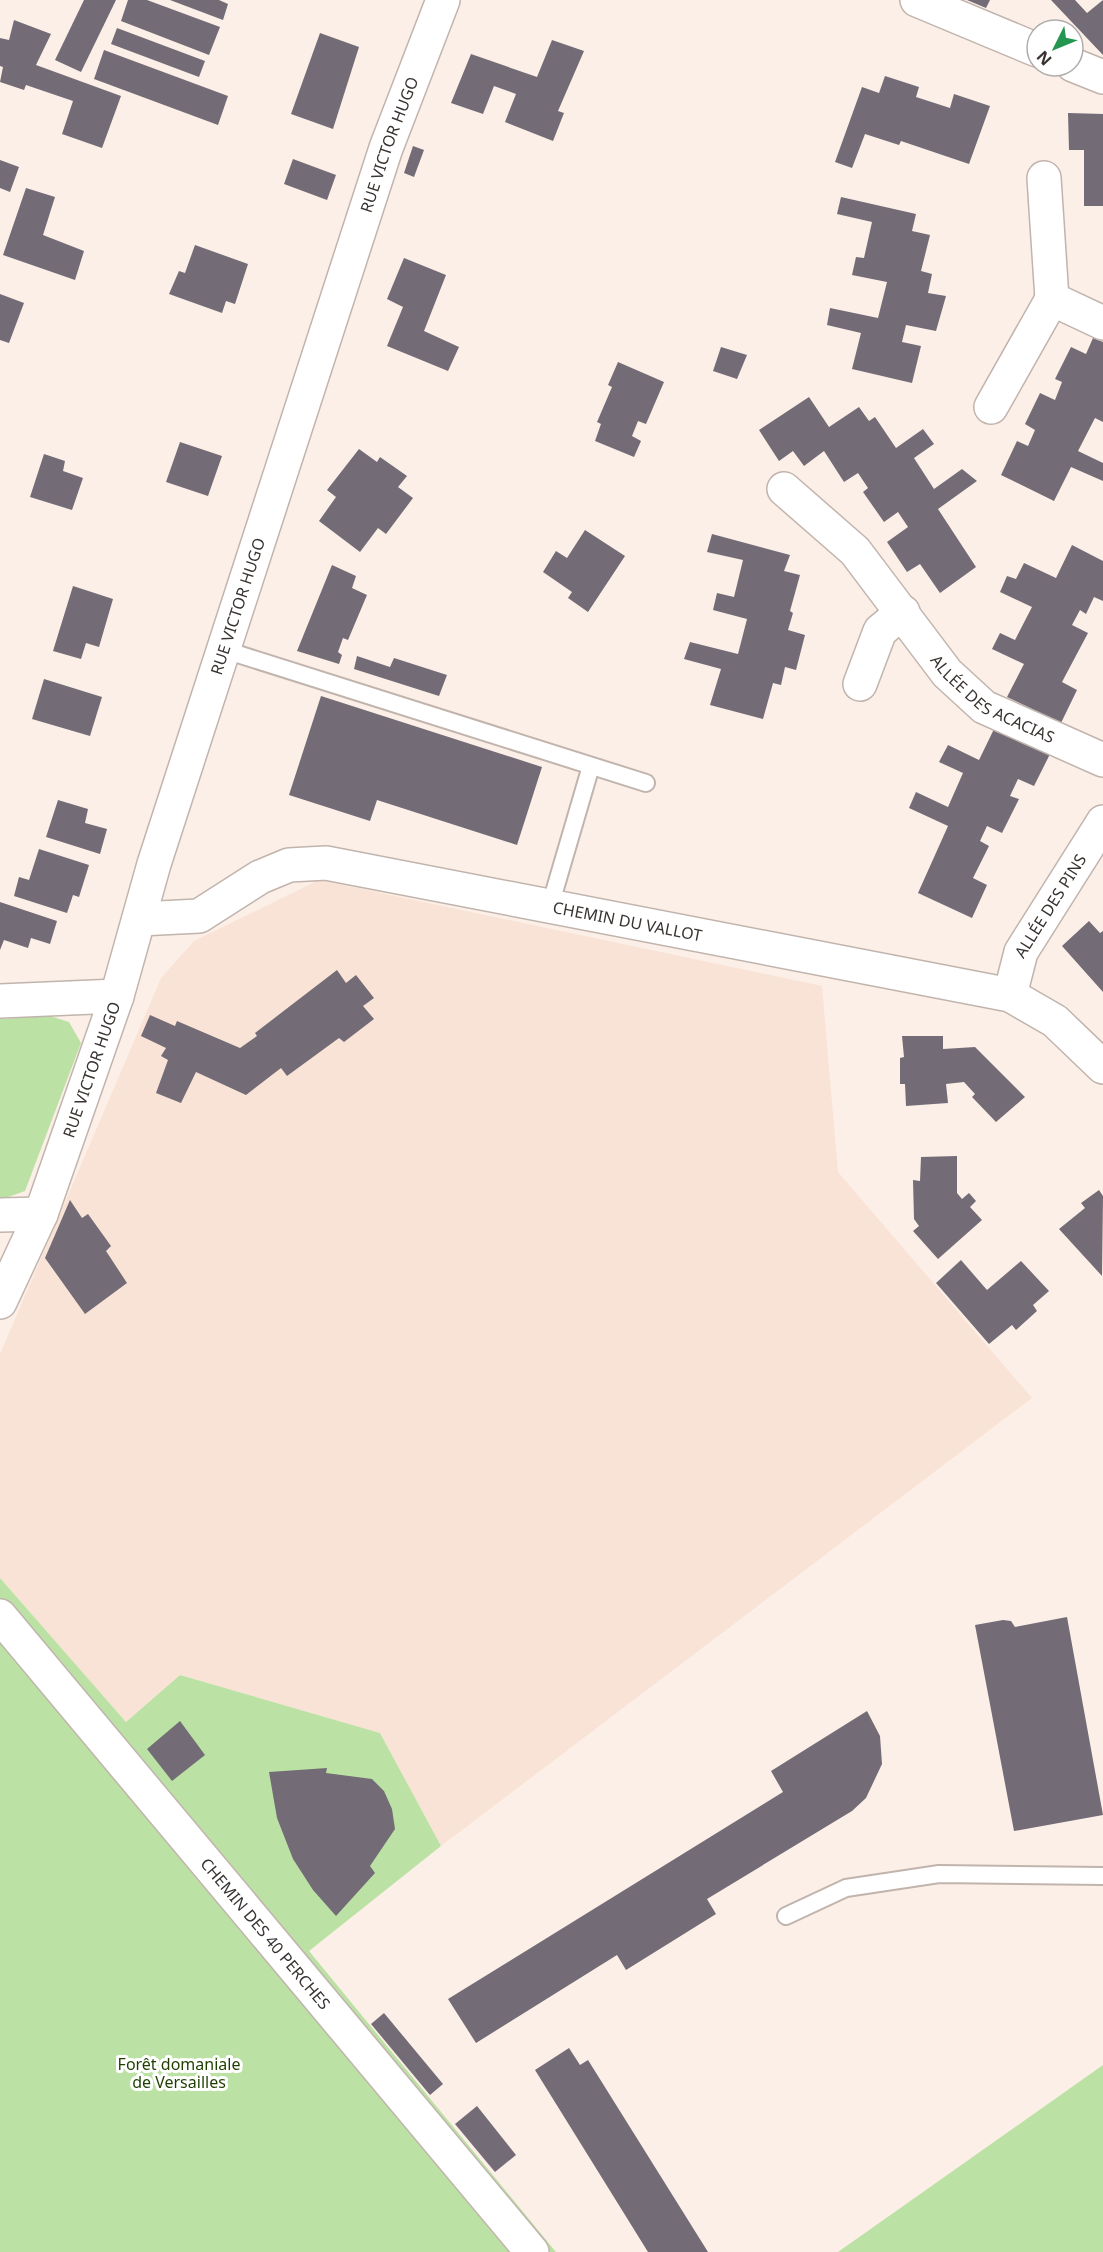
<svg xmlns="http://www.w3.org/2000/svg" width="1103" height="2252" viewBox="0 0 1103 2252" font-family="'Noto Sans',sans-serif">
	<rect width="100%" height="100%" fill="#fcefe7"/>
	<!-- education -->
	<polygon fill="#f9e3d7" points="319,880 822,986 838,1172 1032,1398 441,1846 380,1733 180,1675 126,1722 0,1578 0,1354 161,978 194,941"/>
	<!-- green -->
	<g fill="#bbe2a4">
		<polygon points="50,1016 69,1022 81,1043 25,1191 0,1200 0,1019"/>
		<polygon points="0,1578 126,1722 180,1675 380,1733 441,1846 309,1951 556,2252 0,2252"/>
		<polygon points="1103,2065 1103,2252 838,2252"/>
	</g>
	<!-- building -->
	<g fill="#736c76">
		<polygon points="84,0 116,0 81,72 55,60"/>
		<polygon points="128,0 147,0 220,27 209,55 121,21"/>
		<polygon points="170,0 219,0 228,4 223,20"/>
		<polygon points="967,0 990,0 986,8"/>
		<polygon points="1051,0 1075,0 1087,13 1103,0 1103,55"/>
		<polygon points="14,20 51,34 36,65 121,96 102,148 62,134 73,101 26,85 24,90 0,82 3,67 0,66 0,38 9,40"/>
		<polygon points="117,28 205,61 199,77 111,44"/>
		<polygon points="320,33 359,47 333,129 291,114"/>
		<polygon points="552,40 584,51 558,111 564,113 553,141 505,122 516,94 494,86 483,114 451,103 471,54 537,77"/>
		<polygon points="104,50 228,96 218,125 94,79"/>
		<polygon points="885,76 919,87 916,97 950,108 954,94 990,106 969,164 901,141 899,145 865,134 852,168 835,162 862,87 879,93"/>
		<polygon points="1068,113 1103,114 1103,206 1084,206 1084,150 1069,150"/>
		<polygon points="413,146 424,150 414,177 404,173"/>
		<polygon points="293,159 336,175 327,200 284,184"/>
		<polygon points="0,160 19,167 10,192 0,188"/>
		<polygon points="26,188 55,197 43,235 84,251 75,280 3,255"/>
		<polygon points="841,197 916,214 912,231 930,235 921,271 932,274 928,293 946,296 936,331 906,325 902,342 921,346 912,383 852,369 861,333 827,325 830,308 878,318 887,282 852,275 856,257 864,258 872,222 837,214"/>
		<polygon points="195,245 248,264 235,304 226,301 222,313 169,294 179,271 185,273"/>
		<polygon points="404,258 446,275 424,331 459,347 448,371 387,346 403,307 387,299"/>
		<polygon points="0,294 24,303 9,343 0,340"/>
		<polygon points="1093,338 1103,342 1103,422 1095,418 1078,451 1103,463 1103,481 1071,467 1054,501 1001,475 1017,441 1028,446 1035,430 1025,424 1040,393 1055,400 1062,382 1055,379 1071,347 1086,354"/>
		<polygon points="721,347 747,355 737,379 713,371"/>
		<polygon points="618,362 664,382 646,424 638,421 632,436 641,441 634,457 595,441 601,424 597,422 612,387 608,385"/>
		<polygon points="809,397 829,427 859,407 869,421 875,417 896,448 923,429 934,444 914,458 934,489 962,469 977,481 938,509 976,567 940,593 920,564 907,572 887,542 908,527 898,512 884,522 863,492 868,488 858,473 844,482 824,451 804,466 793,451 779,461 759,430"/>
		<polygon points="180,442 222,456 208,496 166,482"/>
		<polygon points="359,449 377,462 380,457 407,476 398,487 413,498 386,534 378,528 360,552 319,521 336,497 327,490"/>
		<polygon points="44,454 65,461 63,471 83,478 72,510 30,497"/>
		<polygon points="585,530 625,556 588,612 568,598 572,592 543,572 556,551 567,558"/>
		<polygon points="712,534 790,555 784,571 800,575 790,611 793,613 788,630 805,635 796,670 785,667 781,685 773,683 763,719 710,705 721,669 684,659 690,642 738,654 747,619 713,610 717,593 734,597 743,560 707,552"/>
		<polygon points="1072,545 1103,561 1103,601 1094,597 1086,614 1080,610 1072,625 1088,633 1062,682 1077,690 1061,723 1007,697 1024,664 992,649 1000,633 1015,640 1032,607 1000,592 1007,576 1016,579 1024,563 1056,578"/>
		<polygon points="332,565 356,576 352,588 367,595 348,640 343,638 338,652 342,655 339,664 297,651"/>
		<polygon points="73,586 113,599 99,647 86,643 81,659 53,651"/>
		<polygon points="357,656 390,667 394,658 447,675 439,696 354,669"/>
		<polygon points="44,679 102,697 90,736 32,719"/>
		<polygon points="321,696 542,767 517,845 377,800 370,821 289,795"/>
		<polygon points="995,727 1051,752 1034,786 1018,779 1010,796 1019,799 1002,833 987,826 980,841 989,846 973,878 987,885 972,918 918,893 948,826 909,808 916,792 948,807 963,773 939,762 948,745 979,760"/>
		<polygon points="58,800 88,809 85,823 107,829 100,854 46,837"/>
		<polygon points="39,849 89,865 79,897 73,895 67,913 14,896 19,877 29,880"/>
		<polygon points="0,902 57,921 50,944 31,938 28,948 4,940 0,950"/>
		<polygon points="1089,921 1100,933 1103,931 1103,992 1062,946"/>
		<polygon points="337,970 346,983 356,975 374,998 363,1006 374,1019 344,1042 339,1038 287,1076 281,1068 246,1095 196,1072 181,1103 156,1093 168,1060 161,1056 166,1048 141,1036 150,1015 175,1026 177,1021 240,1048 257,1036 255,1033"/>
		<polygon points="902,1036 943,1036 943,1049 975,1047 1025,1097 996,1122 972,1097 975,1094 964,1082 946,1084 948,1103 906,1106 905,1084 900,1084 900,1058 904,1057"/>
		<polygon points="957,1156 957,1193 962,1199 969,1193 976,1201 970,1207 982,1220 938,1259 913,1231 919,1226 914,1219 913,1180 920,1181 921,1157"/>
		<polygon points="1099,1190 1103,1196 1102,1276 1059,1229 1085,1208 1081,1203"/>
		<polygon points="70,1200 82,1218 88,1214 111,1246 106,1251 127,1283 85,1314 45,1258"/>
		<polygon points="961,1260 987,1290 1021,1261 1049,1291 1033,1305 1037,1311 1016,1330 1012,1325 989,1344 936,1283"/>
		<polygon points="1067,1617 1103,1815 1014,1831 975,1625 1003,1620 1011,1621 1015,1627"/>
		<polygon points="867,1711 880,1736 882,1764 866,1798 852,1811 707,1899 716,1914 626,1970 617,1955 476,2043 448,1999 783,1792 771,1771"/>
		<polygon points="180,1721 205,1755 172,1781 147,1749"/>
		<polygon points="327,1768 326,1773 372,1779 384,1791 392,1809 395,1829 370,1866 375,1873 336,1916 313,1890 293,1859 277,1818 269,1772"/>
		<polygon points="384,2013 443,2084 430,2095 371,2024"/>
		<polygon points="569,2048 580,2065 588,2060 708,2252 648,2252 535,2070"/>
		<polygon points="477,2106 516,2155 495,2172 455,2124"/>
	</g>
	<g fill="none" stroke-linecap="round" stroke-linejoin="round">
		<!-- service casing -->
		<g stroke="#c1b4ad" stroke-width="20">
			<g id="service">
				<polyline points="225,650 646,783"/>
				<polyline points="550,906 591,766"/>
				<polyline points="786,1916 846,1888 939,1874 1103,1876"/>
			</g>
		</g>
		<!-- minor casing -->
		<g stroke="#c1b4ad" stroke-width="36">
			<g id="minor">
				<polyline points="917,0 1037,50"/>
				<polyline points="1073,65 1103,77"/>
				<polyline points="1044,178 1052,299"/>
				<polyline points="991,407 1052,299 1103,323"/>
				<path id="s1" d="M784,489L855,551L947,673L984,707L1103,760"/>
				<polyline points="860,684 880,631 903,612"/>
				<path id="s2" d="M139,919L199,916L260,877L289,865L326,863L1010,995L1055,1021L1103,1067"/>
				<path id="s3" d="M1010,995L1021,952L1103,822"/>
				<polyline points="0,1001 117,996"/>
				<polyline points="0,1215 41,1214"/>
				<path id="s4" d="M0,1302L41,1214L117,996L154,864L386,148L443,0"/>
				<path id="s5" d="M0,1616L532,2252"/>
			</g>
		</g>
		<!-- service -->
		<use href="#service" stroke="#fff" stroke-width="16"/>
		<!-- minor -->
		<use href="#minor" stroke="#fff" stroke-width="33"/>
	</g>
	<g text-anchor="middle" dominant-baseline="central" stroke-width="6" stroke-linejoin="round" paint-order="stroke">
		<!-- street labels -->
		<g font-size="16" fill="#383330" stroke="#fff">
			<text stroke="none"><textPath href="#s4" startOffset="1222">RUE VICTOR HUGO</textPath></text>
			<text stroke="none"><textPath href="#s4" startOffset="736">RUE VICTOR HUGO</textPath></text>
			<text stroke="none"><textPath href="#s1" startOffset="300">ALLÉE DES ACACIAS</textPath></text>
			<text stroke="none"><textPath href="#s3" startOffset="99">ALLÉE DES PINS</textPath></text>
			<text stroke="none"><textPath href="#s2" startOffset="508">CHEMIN DU VALLOT</textPath></text>
			<text stroke="none"><textPath href="#s4" startOffset="250">RUE VICTOR HUGO</textPath></text>
			<text stroke="none"><textPath href="#s5" startOffset="414">CHEMIN DES 40 PERCHES</textPath></text>
		</g>
		<!-- park labels -->
		<g font-size="16" fill="#1f3f00" stroke="#fff">
			<text x="179" y="2064">Forêt domaniale<tspan x="179" dy="18">de Versailles</tspan></text>
		</g>
	</g>
	<!-- north arrow -->
	<g transform="translate(1055 48) rotate(227)"><circle r="28" fill="#ffffff" stroke="#afadac" stroke-width="1.5"/>
	<path d="M0-4.5L10 22L0 15L-10 22Z" fill="#249651"/>
	<text y="-9" font-size="16" font-weight="bold" text-anchor="middle" fill="#383330">N</text>
	</g>
</svg>
